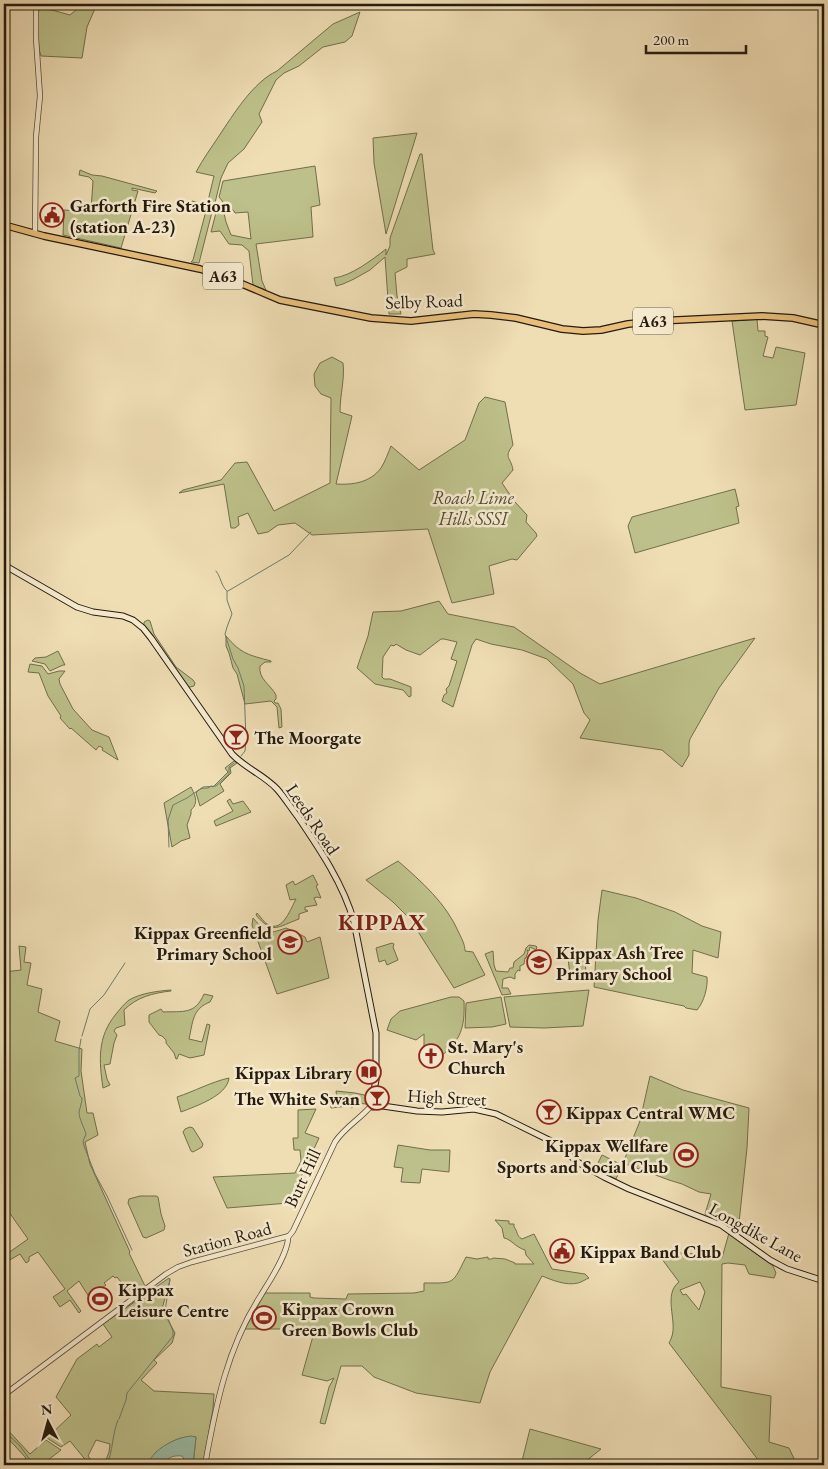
<svg xmlns="http://www.w3.org/2000/svg" width="828" height="1469" viewBox="0 0 828 1469" font-family="'EB Garamond',serif">
	<rect width="100%" height="100%" fill="#efddb4"/>
	<filter id="stains"><feTurbulence type="fractalNoise" baseFrequency=".004" numOctaves="4"/><feColorMatrix values="0 0 0 0 .2 0 0 0 0 .09 0 0 0 0 .02 0 0 0 .5 -.17"/></filter>
	<radialGradient id="worn" r=".72"><stop offset=".6" stop-color="#630" stop-opacity="0"/><stop offset="1" stop-color="#630" stop-opacity=".3"/></radialGradient>
	<!-- green -->
	<g fill="#bdc08a" stroke="#716e4c" fill-rule="evenodd">
		<path d="M83,4H97L87,27L82,58L41,56C36,42 38,21 39,6H43V9L52,10L70,15Z"/>
		<path d="M360,12L352,36L345,42L323,47L299,66L284,73L276,80L259,114L262,122L244,149L228,163L221,178L214,207L212,206L211,208L192,203V201L207,205L214,176L196,172C203,159 211,148 219,136C233,115 253,82 277,71L333,24Z"/>
		<polygon points="417,133 386,234 374,163 373,138"/>
		<path d="M420,154H422L433,250L435,254L407,259V267L395,273L397,296L401,314H389L385,257L370,270L354,279L343,284L336,286L334,278C351,276 372,260 386,249V255L390,246V238Z"/>
		<polygon points="315,166 320,205 311,207 313,237 256,244 262,281 266,290 253,285 249,251 242,245 229,244 220,231 211,232 218,205 223,209 226,222 231,235 251,239 248,212 235,213 234,211 227,207 219,197 223,181"/>
		<polygon points="80,170 92,175 102,176 157,191 155,193 132,188 132,190 138,191 121,248 63,235 64,210 88,212 91,210 93,181 89,177 79,175"/>
		<polygon points="192,205 211,209 210,212 212,212 199,263 191,262 193,260 206,211 191,207"/>
		<polygon points="757,319 758,331 765,331 765,336 768,337 763,356 773,358 776,347 805,353 796,405 745,410 732,321"/>
		<path d="M332,357L343,363C345,379 340,394 340,412L352,416L336,484C352,485 370,483 381,468C385,462 388,453 391,446L419,470L465,440L479,403L485,397L505,402L513,445C503,458 511,457 513,470L502,483L515,502L527,515L526,522L536,533L537,536L517,560L512,559L489,566L494,594L452,603L428,529L312,535L295,523L278,525L268,532L258,534L248,513L238,517L239,525L235,528H231L224,484L179,493L183,490L221,480L235,463L247,462L274,511L330,483L331,398L321,394L315,386L314,374L320,363Z"/>
		<polygon points="735,489 739,506 736,507 739,523 635,553 628,526 632,517"/>
		<polygon points="439,601 448,614 514,627 580,673 600,684 755,638 719,688 690,739 689,743 689,755 682,767 662,750 580,738 590,720 584,713 573,684 547,659 522,650 491,644 476,639 472,645 453,707 442,701 444,695 447,693 446,689 449,686 457,661 451,659 457,642 444,639 441,639 420,655 406,650 396,644 394,646 391,645 383,657 382,677 384,679 390,679 411,687 411,696 409,697 403,690 375,684 357,668 368,636 373,612 401,611"/>
		<polygon points="148,620 150,621 154,634 176,667 193,680 195,683 194,686 190,687 187,687 144,626 144,622"/>
		<path d="M226,636C241,654 249,655 271,661V662H265L260,666C258,679 271,685 276,695V699L274,701L275,703H278L281,709L282,727L279,728L277,707L271,701L245,704L237,674L233,668L229,653L226,646Z"/>
		<polygon points="58,651 65,665 63,665 50,671 45,664 32,661 35,658 46,657"/>
		<polygon points="30,664 42,666 48,674 59,671 65,671 59,679 60,684 73,709 92,730 109,737 118,760 102,750 103,748 99,746 96,750 71,728 70,729 60,718 61,716 48,696 39,673 28,672"/>
		<path d="M234,761L237,763L230,768L231,773L220,784L224,791L200,806L196,793C200,788 203,788 208,788L211,786L213,787L228,772L225,768Z"/>
		<path d="M191,787C195,795 199,803 191,810V814L187,825L190,838L181,841L172,847L164,803Z"/>
		<polygon points="230,799 233,804 243,801 251,812 216,826 214,821 233,811 227,801"/>
		<path d="M398,861C422,882 446,903 459,933C462,939 465,945 465,951L473,952L485,975L454,988L410,919L393,902L366,880Z"/>
		<path d="M313,875L318,885L316,886L321,898L317,897L314,898L317,905L305,907V910H307L308,911L299,914V919C277,927 273,935 256,915L257,913C261,917 264,923 269,925C283,932 291,908 296,899L290,900L286,885L293,881L295,885Z"/>
		<path d="M602,890L636,898L675,912L702,926L721,932L718,958L693,950L692,973L707,977C708,987 704,1002 697,1010L686,1008L684,1006L594,987L598,920Z"/>
		<path d="M253,918C267,934 266,935 286,928L291,930L290,932L298,936L299,934L305,937L307,942L320,937L329,978L277,994L252,925Z"/>
		<polygon points="392,943 394,944 393,947 398,960 387,965 385,960 379,962 376,948"/>
		<polygon points="529,945 536,946 537,947 536,950 530,947 529,951 527,950 528,952 526,958 525,958 524,964 520,966 520,971 518,970 515,974 515,979 510,977 503,979 502,988 508,988 511,994 502,995 485,954 493,951 494,965 496,971 508,972 510,968 513,968 514,962 524,954 526,948"/>
		<polygon points="19,946 26,947 24,962 31,963 27,985 42,989 38,1012 60,1021 55,1041 82,1049 81,1071 87,1113 93,1113 98,1135 85,1142 90,1164 130,1252 129,1253 145,1286 132,1297 129,1296 126,1293 128,1291 117,1277 115,1278 113,1276 104,1283 106,1285 89,1297 79,1281 67,1291 81,1311 79,1313 70,1300 60,1307 53,1297 65,1289 38,1252 29,1257 29,1261 26,1263 20,1254 8,1261 4,1256 28,1239 4,1205 4,972 21,970"/>
		<polygon points="585,957 586,973 570,975 568,958"/>
		<path d="M171,990V991C153,993 137,997 124,1010L125,1025L116,1028L114,1031L117,1035L114,1043L110,1064L104,1065L107,1079L110,1085L103,1088C99,1061 97,1037 116,1014C120,1009 124,1004 129,1000C141,993 158,991 171,990Z"/>
		<polygon points="589,990 583,1026 544,1028 510,1027 504,997"/>
		<path d="M204,994L213,996L210,1002C192,1009 193,1022 189,1039L202,1042L207,1024L210,1025L204,1055L190,1058L179,1054L177,1059H176L174,1053L166,1043V1040L162,1036L159,1035L149,1022V1015L161,1009L163,1012C183,1011 195,1015 204,994Z"/>
		<path d="M451,997H459L464,1001C465,1028 461,1040 440,1057L439,1051H424V1034L416,1040L387,1030L391,1019L400,1011Z"/>
		<polygon points="501,997 506,1024 492,1027 465,1028 466,1003"/>
		<polygon points="650,1076 683,1090 749,1108 747,1148 738,1232 705,1214 711,1194 699,1192 682,1184 669,1180 623,1163 640,1121"/>
		<path d="M229,1078C227,1096 196,1106 181,1112L177,1097C195,1091 211,1082 229,1078Z"/>
		<polygon points="336,1091 355,1093 369,1096 366,1104 357,1103 352,1108 349,1106 331,1108 330,1100 337,1099"/>
		<polygon points="316,1109 305,1133 319,1138 289,1203 227,1208 213,1177 295,1173 301,1161 300,1150 294,1150 293,1138 298,1138 298,1110"/>
		<polygon points="190,1127 193,1128 203,1144 202,1147 193,1152 191,1151 183,1132 185,1129"/>
		<polygon points="398,1145 430,1150 450,1150 449,1172 422,1169 420,1183 401,1182 403,1168 394,1167"/>
		<polygon points="602,1155 622,1165 616,1179 595,1169"/>
		<polygon points="140,1196 156,1196 158,1197 161,1214 165,1226 164,1230 146,1238 143,1237 128,1203 129,1199"/>
		<path d="M495,1220L509,1221V1224H514V1227C518,1231 516,1236 522,1239L534,1234L552,1269L585,1274L589,1278C586,1279 582,1282 578,1283C566,1286 552,1280 542,1276L490,1372L480,1403L416,1393L374,1377L362,1366H341L325,1424L320,1423L329,1387L334,1378L327,1381L302,1375L315,1329H245L265,1293H310V1297L314,1298L346,1299L348,1294L414,1293L424,1291V1283C455,1283 452,1285 466,1257L477,1259L488,1257V1259H492L493,1258L505,1259L515,1263V1264H534L526,1255L525,1250C515,1247 511,1239 504,1238L502,1228Z"/>
		<path d="M729,1233L773,1266L776,1273L774,1278L749,1274L745,1265L728,1263L722,1264L721,1387L771,1396L769,1442L789,1448L797,1465H762L669,1343C670,1341 671,1339 672,1336C677,1320 663,1294 679,1282L656,1251L709,1255L722,1258ZM700,1282L705,1292L699,1310L686,1294L683,1295L680,1290Z"/>
		<path d="M169,1278L170,1280L162,1309L175,1333L172,1343L154,1360L157,1363L141,1380L154,1391L214,1394L213,1409L203,1465H193L196,1437C174,1435 159,1449 146,1465H104L109,1452L110,1444L96,1440L88,1456L91,1460L90,1462L93,1465H86L88,1463L70,1441L61,1447L47,1438L71,1415L56,1397L77,1359L97,1344L99,1347L112,1337L103,1324Z"/>
		<polygon points="4,1426 30,1454 46,1440 61,1450 48,1460 59,1465 37,1465 27,1463 20,1463 26,1458 4,1434"/>
		<polygon points="530,1429 601,1449 581,1465 521,1465"/>
	</g>
	<!-- water -->
	<path fill="#9bbda8" stroke="#6c7c6a" d="M191,1436L196,1437L193,1465H184L185,1461L182,1456C173,1455 167,1458 161,1465H146C149,1461 152,1456 156,1452C165,1444 179,1437 191,1436Z"/>
	<g fill="none" stroke-linecap="round" stroke-linejoin="round">
		<!-- stream -->
		<g stroke="#6c7c6a" stroke-width="1">
			<path d="M216,571C221,577 221,586 227,591"/>
			<polyline points="227,591 227,600 232,614 227,627 225,634 233,659 238,668 244,686 246,740 245,751 241,756"/>
			<polyline points="228,591 289,555 311,532"/>
			<polyline points="169,847 168,820 173,805 187,798 203,787 216,786 229,774 229,767 234,763"/>
			<polyline points="82,1036 90,1009 104,995 125,963"/>
			<path d="M81,1039L79,1051V1076L75,1078L80,1096L82,1098C82,1103 80,1107 79,1112C79,1119 84,1127 86,1134L83,1141L84,1146L95,1174L107,1196L132,1250"/>
			<polyline points="119,1419 126,1400 127,1393 173,1336 173,1331 165,1311 170,1279"/>
			<polyline points="4,1431 20,1446 30,1460 52,1461 56,1465"/>
			<path d="M107,1465C113,1451 112,1435 118,1420"/>
		</g>
		<!-- tertiary casing -->
		<g stroke="#584c38" stroke-width="6">
			<g id="tertiary">
				<polyline points="35,234 36,137 40,96 36,38 36,4"/>
				<path d="M4,1395L166,1274L178,1267L192,1262L289,1236L293,1231L335,1142C345,1127 360,1119 371,1106"/>
				<path d="M205,1465C216,1404 227,1348 261,1295C269,1282 289,1252 288,1237"/>
			</g>
		</g>
		<!-- secondary casing -->
		<g stroke="#251b0e" stroke-width="7">
			<g id="secondary">
				<path d="M4,565L77,607L93,612L123,616L133,620L143,628L151,638L232,754C245,768 264,775 277,789C285,798 291,808 298,817C319,848 344,885 354,922L376,1033V1080L371,1106"/>
				<polyline points="371,1106 373,1107 376,1105 417,1111 442,1112 474,1109 496,1114 555,1143 579,1163 604,1177 629,1189 721,1225 770,1260 787,1269 824,1281"/>
			</g>
		</g>
		<!-- trunk casing -->
		<g stroke="#251b0e" stroke-width="8">
			<polyline id="trunk" points="4,225 44,236 200,269 228,278 280,300 371,318 411,321 474,314 491,315 516,318 562,329 583,331 601,330 628,324 657,321 762,316 793,318 824,325"/>
		</g>
		<!-- tertiary -->
		<use href="#tertiary" stroke="#f5e9ce" stroke-width="4.5"/>
		<!-- secondary -->
		<use href="#secondary" stroke="#f5e9ce" stroke-width="5"/>
		<!-- trunk -->
		<use href="#trunk" stroke="#e8be7a" stroke-width="5.5"/>
	</g>
	<!-- icons -->
	<defs>
		<g id="civic-ring" transform="scale(1.25)"><circle r="9.5" fill="#f5e9ce" stroke="#8f2418" stroke-width="1.5"/><path d="M-.6-6.5H3V-4.5H.6V-3L4-1V1h2V6H-6V1h2V-1L-.6-3ZM-1.2 2.5V6h2.4V2.5Z" fill="#8f2418"/></g>
		<g id="bar-ring" transform="scale(1.25)"><circle r="9.5" fill="#f5e9ce" stroke="#8f2418" stroke-width="1.5"/><path d="M-6-5H6L.8 .8V4.5H3.5V6h-7V4.5H-.8V.8Z" fill="#8f2418"/></g>
		<g id="school-ring" transform="scale(1.25)"><circle r="9.5" fill="#f5e9ce" stroke="#8f2418" stroke-width="1.5"/><path d="M0-5L7-2L0 1L-7-2ZM-4 1L0 2.5L4 1V4Q0 6-4 4Z" fill="#8f2418"/></g>
		<g id="church-ring" transform="scale(1.25)"><circle r="9.5" fill="#f5e9ce" stroke="#8f2418" stroke-width="1.5"/><path d="M-1.2-6h2.4v3.5h3.3v2.4h-3.3V6h-2.4V-.1h-3.3v-2.4h3.3Z" fill="#8f2418"/></g>
		<g id="library-ring" transform="scale(1.25)"><circle r="9.5" fill="#f5e9ce" stroke="#8f2418" stroke-width="1.5"/><path d="M-6-4Q-3-5.5-.7-3.5V5Q-3 3-6 4ZM6-4Q3-5.5 .7-3.5V5Q3 3 6 4Z" fill="#8f2418"/></g>
		<g id="stadium-ring" transform="scale(1.25)"><circle r="9.5" fill="#f5e9ce" stroke="#8f2418" stroke-width="1.5"/><path d="M0-5a6.5 5 0 1 0 0 10a6.5 5 0 1 0 0-10ZM-3.5-1.8h7v3.6h-7Z" fill="#8f2418"/></g>
	</defs>
	<g fill-rule="evenodd">
		<use href="#civic-ring" x="52" y="215"/>
		<use href="#bar-ring" x="236" y="737"/>
		<use href="#school-ring" x="290" y="942"/>
		<use href="#school-ring" x="539" y="962"/>
		<use href="#church-ring" x="431" y="1056"/>
		<use href="#library-ring" x="369" y="1072"/>
		<use href="#bar-ring" x="377" y="1098"/>
		<use href="#bar-ring" x="549" y="1112"/>
		<use href="#stadium-ring" x="686" y="1155"/>
		<use href="#civic-ring" x="562" y="1251"/>
		<use href="#stadium-ring" x="100" y="1299"/>
		<use href="#stadium-ring" x="264" y="1318"/>
	</g>
	<g text-anchor="middle" dominant-baseline="central" stroke-width="5" stroke-linejoin="round" paint-order="stroke">
		<!-- shield labels -->
		<g fill="#f5e9ce" stroke="#635948" stroke-width="1">
			<rect x="203" y="262.5" width="40" height="27" rx="4"/>
			<rect x="633" y="307.5" width="40" height="27" rx="4"/>
		</g>
		<g font-size="16" font-weight="bold" fill="#251b0e">
			<text x="223" y="276">A63</text>
			<text x="653" y="321">A63</text>
		</g>
		<!-- poi labels -->
		<g font-size="18" font-weight="bold" fill="#251b0e" stroke="#f5e9ce" text-anchor="start">
			<text x="70" y="205">Garforth Fire Station<tspan x="70" dy="21">(station A-23)</tspan></text>
			<text x="254" y="737">The Moorgate</text>
			<text x="272" y="932" text-anchor="end">Kippax Greenfield<tspan x="272" dy="21">Primary School</tspan></text>
			<text x="556" y="952">Kippax Ash Tree<tspan x="556" dy="21">Primary School</tspan></text>
			<text x="448" y="1046">St. Mary's<tspan x="448" dy="21">Church</tspan></text>
			<text x="352" y="1072" text-anchor="end">Kippax Library</text>
			<text x="360" y="1098" text-anchor="end">The White Swan</text>
			<text x="566" y="1112">Kippax Central WMC</text>
			<text x="668" y="1145" text-anchor="end">Kippax Wellfare<tspan x="668" dy="21">Sports and Social Club</tspan></text>
			<text x="580" y="1251">Kippax Band Club</text>
			<text x="118" y="1289">Kippax<tspan x="118" dy="21">Leisure Centre</tspan></text>
			<text x="282" y="1308">Kippax Crown<tspan x="282" dy="21">Green Bowls Club</tspan></text>
		</g>
		<!-- street labels -->
		<g font-size="18" fill="#251b0e" stroke="#f5e9ce">
			<text transform="translate(424 301) rotate(-2)">Selby Road</text>
			<text transform="translate(313 819) rotate(56)">Leeds Road</text>
			<text transform="translate(447 1097) rotate(3)">High Street</text>
			<text transform="translate(302 1178) rotate(-65)">Butt Hill</text>
			<text transform="translate(756 1232) rotate(29)">Longdike Lane</text>
			<text transform="translate(227 1239) rotate(-15)">Station Road</text>
		</g>
		<!-- park labels -->
		<g font-size="18" font-style="italic" fill="#534d33" stroke="#f5e9ce">
			<text x="473" y="497">Roach Lime<tspan x="473" dy="21">Hills SSSI</tspan></text>
		</g>
		<!-- district labels -->
		<g font-size="22" font-weight="bold" letter-spacing="1" fill="#7a1f14" stroke="#f5e9ce">
			<text x="382" y="922">KIPPAX</text>
		</g>
	</g>
	<!-- margin -->
	<rect width="828" height="1469" fill="none" stroke="#efddb4" stroke-width="20"/>
	<rect x="5" y="5" width="818" height="1459" fill="none" stroke="#251b0e" stroke-width="2.5"/>
	<rect x="10" y="10" width="808" height="1449" fill="none" stroke="#251b0e"/>
	<!-- north arrow -->
	<g transform="translate(48 1422) rotate(354)" stroke="#f5e9ce" stroke-width="4" paint-order="stroke">
	<path d="M0-4L9 19L0 12L-9 19Z" fill="#251b0e"/>
	<text y="-8" font-size="14" font-weight="bold" text-anchor="middle" fill="#251b0e">N</text>
	</g>
	<!-- scale -->
	<path d="M646 45v8h100v-8" fill="none" stroke="#251b0e" stroke-width="2.5"/>
	<text x="653" y="45" font-size="15" fill="#251b0e" stroke="#f5e9ce" stroke-width="4" paint-order="stroke">200 m</text>
	<rect width="100%" height="100%" filter="url(#stains)"/>
	<rect width="100%" height="100%" fill="url(#worn)"/>
</svg>
